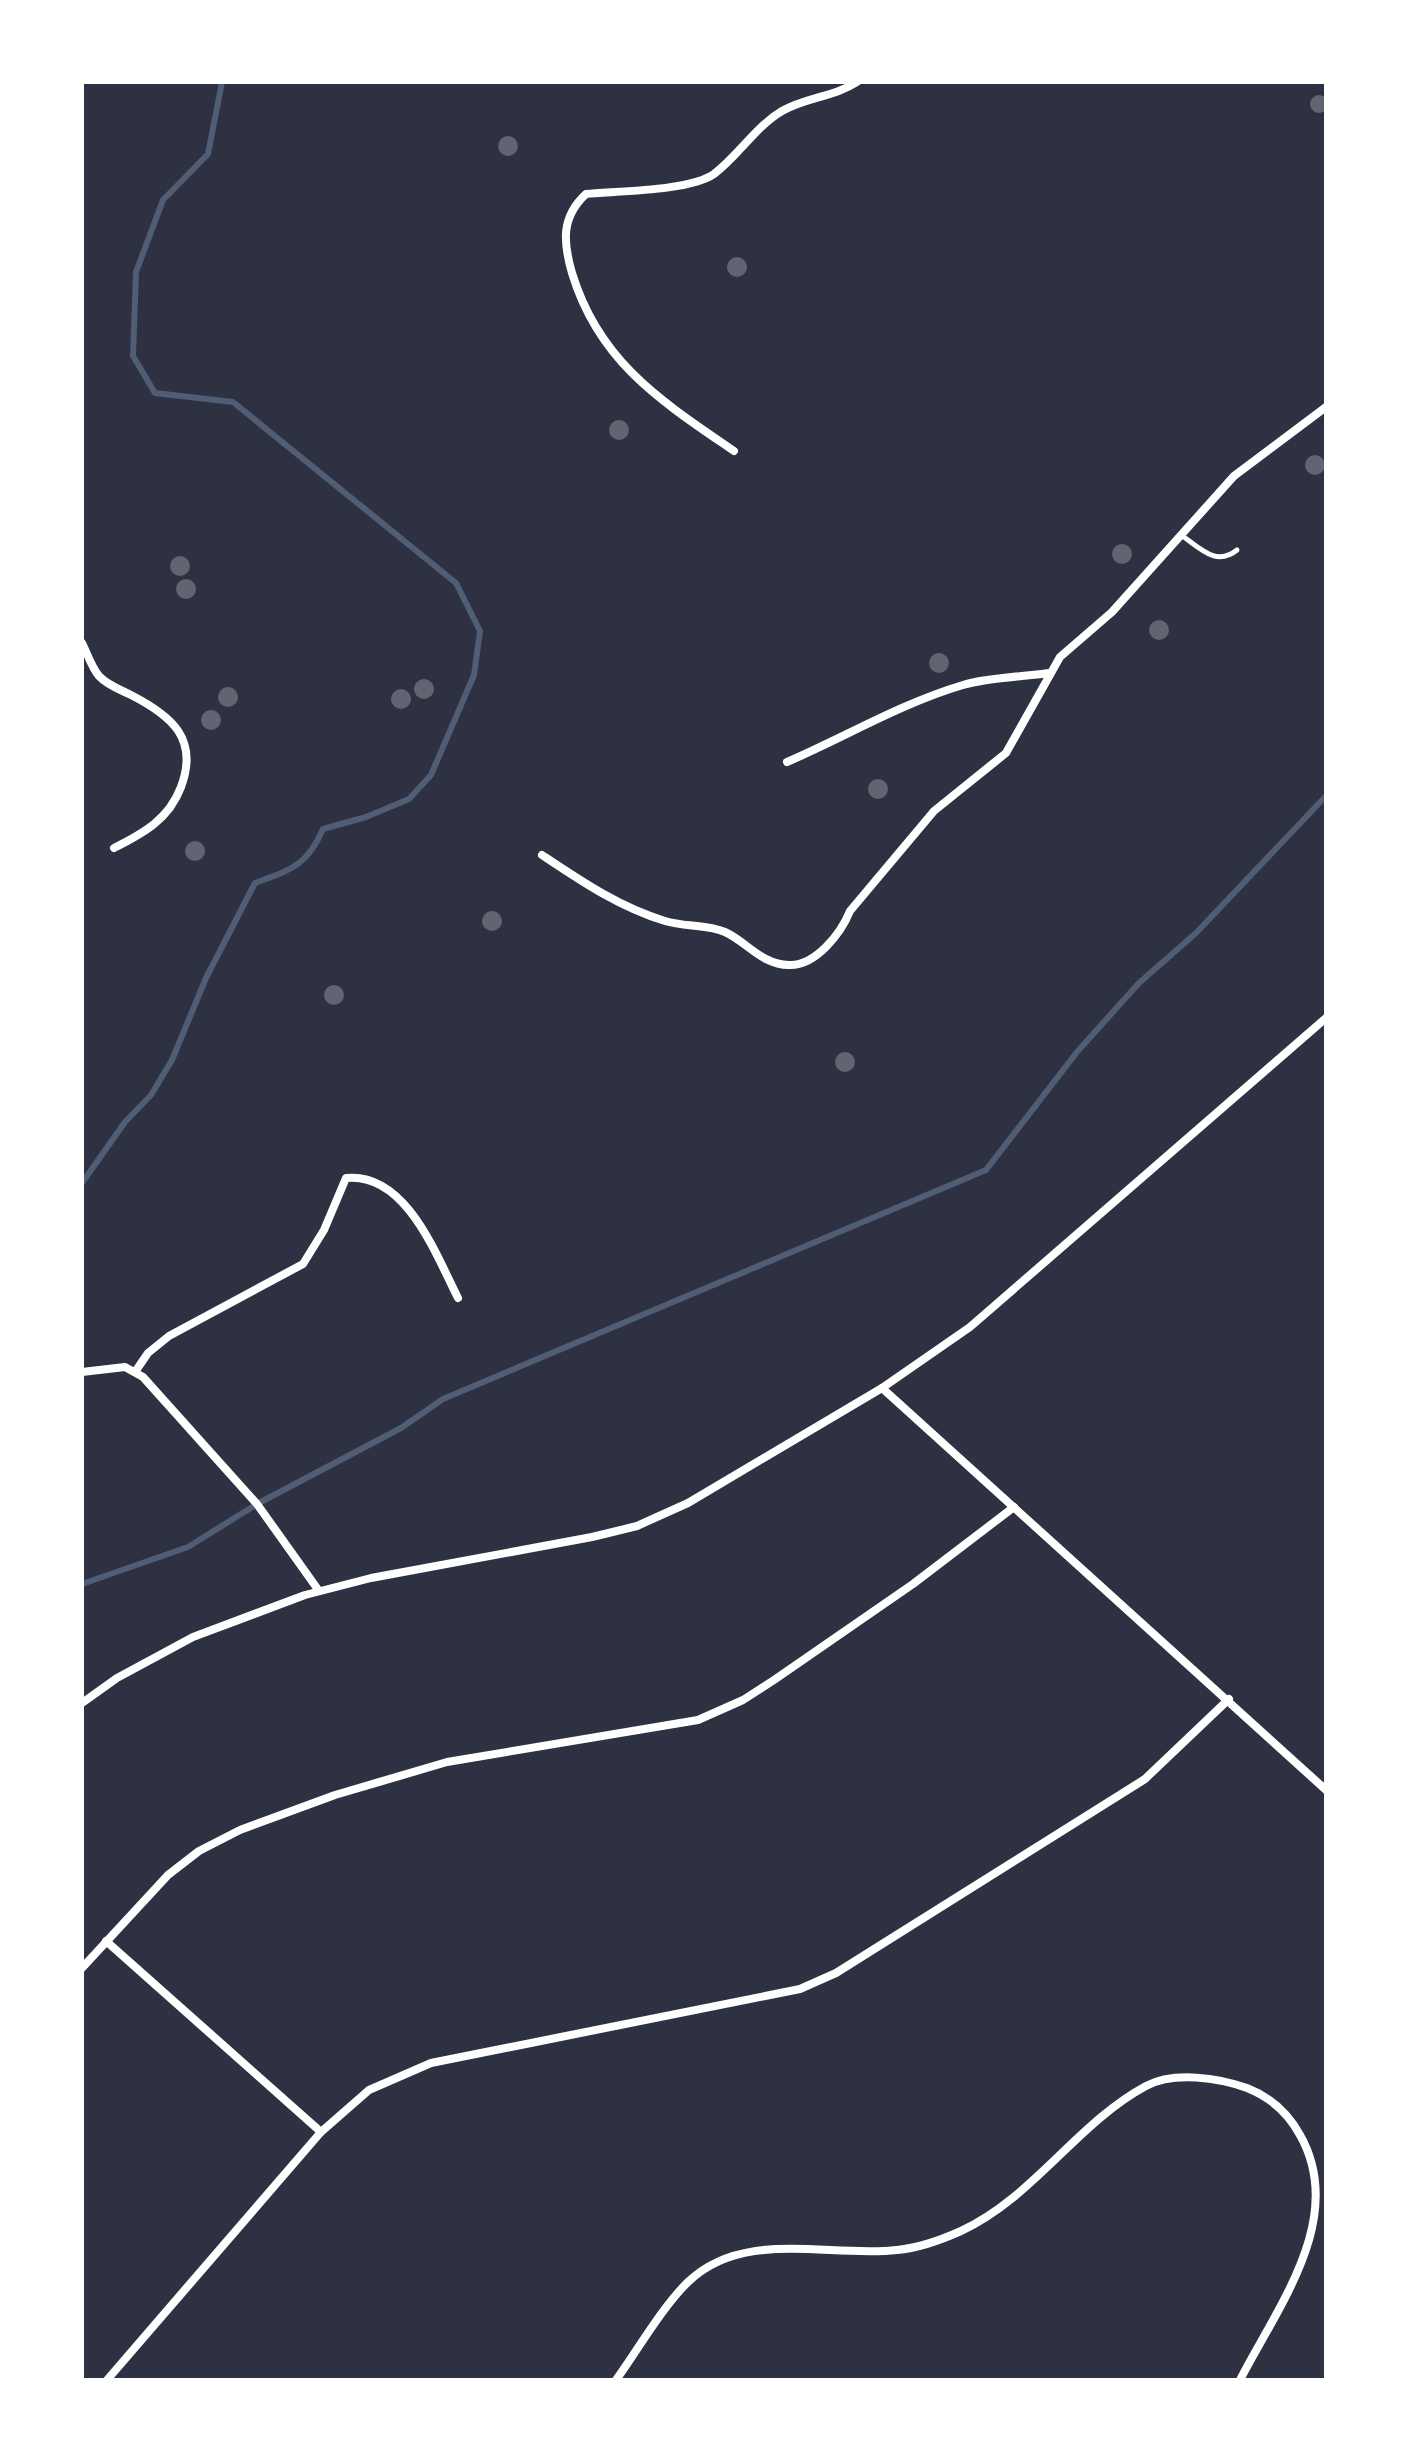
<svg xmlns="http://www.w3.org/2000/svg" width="1408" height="2462" viewBox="0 0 1408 2462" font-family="'PT Sans Narrow',sans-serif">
	<rect width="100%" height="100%" fill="#2d3142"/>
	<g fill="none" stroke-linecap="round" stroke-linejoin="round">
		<!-- stream -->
		<g stroke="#4f5d75" stroke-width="6">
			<path d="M82,1183L125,1122L151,1095L172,1060L206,978L255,883C292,869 307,866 323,829L366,817L409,799L431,775L474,675L480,631L456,583L233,402L155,393L133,356L136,272L163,200L208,154L222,82"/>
			<polyline points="82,1584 188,1547 257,1504 401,1428 443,1399 986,1170 1077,1052 1139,983 1196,933 1326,796"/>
		</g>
	</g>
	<!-- building -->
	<g fill="#626471">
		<circle cx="1319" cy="104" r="9"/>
		<circle cx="508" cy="146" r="10"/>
		<circle cx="737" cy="267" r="10"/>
		<circle cx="619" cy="430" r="10"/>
		<circle cx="1315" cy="465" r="10"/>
		<circle cx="1122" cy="554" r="10"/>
		<circle cx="180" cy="566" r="10"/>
		<circle cx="186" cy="589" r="10"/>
		<circle cx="1159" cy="630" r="10"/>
		<circle cx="939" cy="663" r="10"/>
		<circle cx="424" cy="689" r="10"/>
		<circle cx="228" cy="697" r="10"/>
		<circle cx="401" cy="699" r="10"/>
		<circle cx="211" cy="720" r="10"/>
		<circle cx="878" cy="789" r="10"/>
		<circle cx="195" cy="851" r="10"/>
		<circle cx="492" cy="921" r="10"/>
		<circle cx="334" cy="995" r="10"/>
		<circle cx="845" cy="1062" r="10"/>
	</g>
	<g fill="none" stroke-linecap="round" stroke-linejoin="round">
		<!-- service -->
		<path stroke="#fff" stroke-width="5" d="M1181,535C1200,548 1216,567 1237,550"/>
		<!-- minor -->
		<g stroke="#fff" stroke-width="8">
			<path d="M734,451C661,401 599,362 572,273C563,242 561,217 586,194C617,191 690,191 714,174C739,155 755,127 782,111C806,97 834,97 857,82"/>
			<path d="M82,643C87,653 92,668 99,676C107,685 121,690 131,695C172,716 199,739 181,787C169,819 144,833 114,848"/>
			<path d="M787,762C845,737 902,703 963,685C990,677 1022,677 1049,673"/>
			<path d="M542,855C581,881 619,907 665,921C684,927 707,924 725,932C747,942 762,965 789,965C816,966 841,933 850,911L934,811L1006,753L1060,657L1112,612L1234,476L1326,407"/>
			<polyline points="82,1372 125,1367 143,1377 257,1504 319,1591"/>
			<path d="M135,1372L148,1353L169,1336L303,1264L324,1230L346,1178C406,1172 436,1255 458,1298"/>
			<polyline points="882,1388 1326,1790"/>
			<polyline points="82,1703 117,1678 193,1637 305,1595 371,1578 592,1537 637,1526 688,1503 882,1388 970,1327 1326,1018"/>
			<polyline points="106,1941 321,2132"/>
			<polyline points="82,1968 168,1875 199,1851 240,1830 335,1795 447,1762 698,1720 743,1700 774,1680 913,1584 1014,1507"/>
			<polyline points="107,2380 321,2132 369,2090 431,2063 800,1989 836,1973 1145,1779 1229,1699"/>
			<path d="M616,2380C637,2351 663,2306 688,2282C744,2228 829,2258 897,2250C919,2248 941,2240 961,2231C1033,2198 1077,2123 1146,2086C1174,2071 1219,2078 1247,2088C1270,2097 1288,2113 1300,2135C1347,2218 1278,2306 1240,2380"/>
		</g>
	</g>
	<!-- border -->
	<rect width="1408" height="2462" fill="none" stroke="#ffffff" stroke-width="168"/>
</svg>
